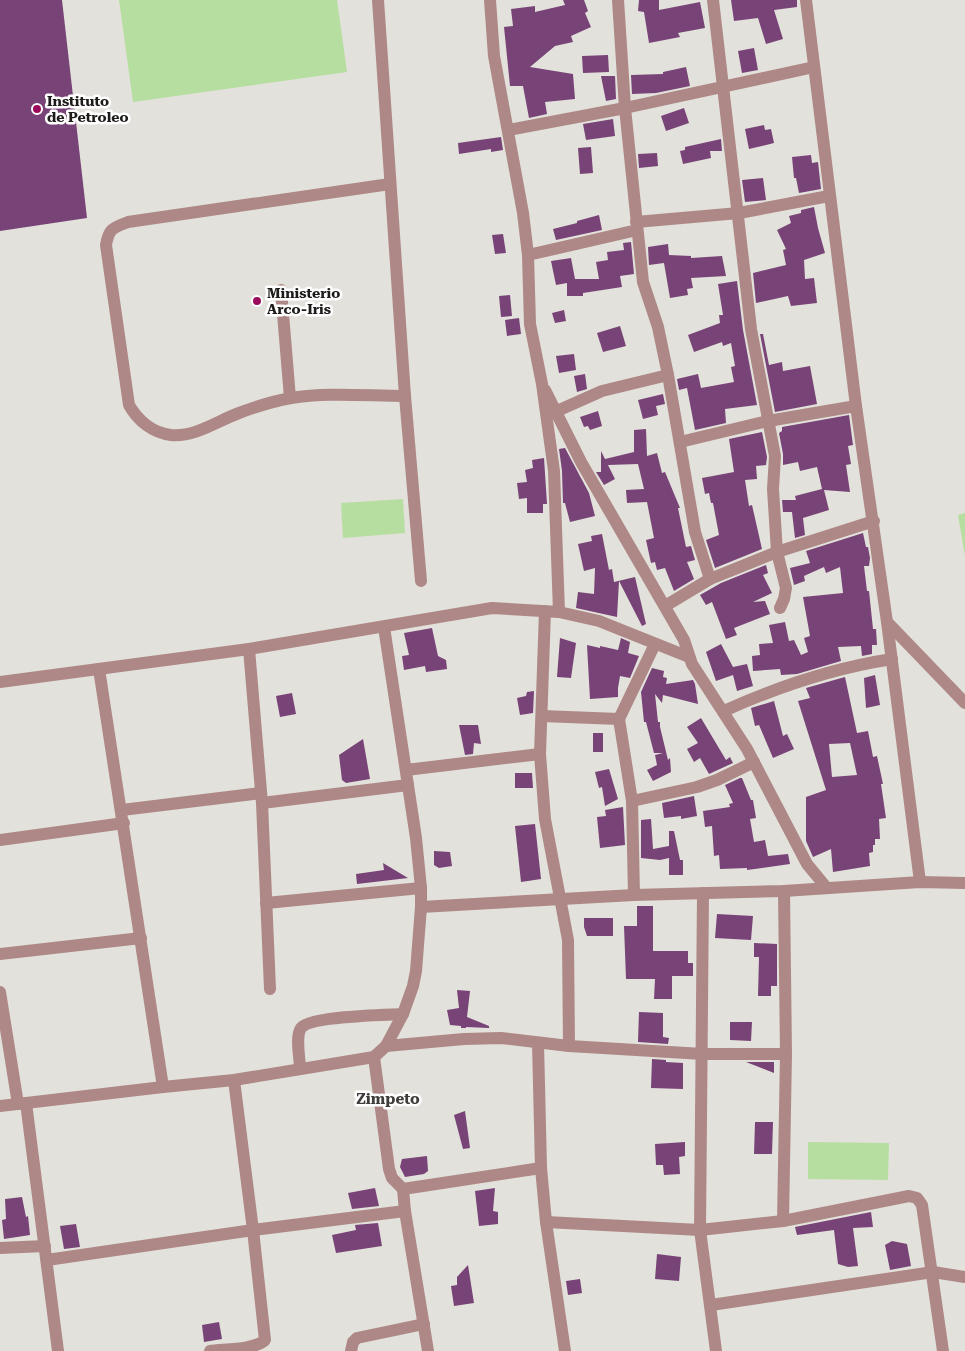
<svg xmlns="http://www.w3.org/2000/svg" width="965" height="1351" viewBox="0 0 965 1351" font-family="'Roboto Serif',serif">
	<rect width="100%" height="100%" fill="#e3e1db"/>
	<!-- green -->
	<g fill="#b6dea1">
		<polygon points="119,0 337,0 347,72 133,102"/>
		<polygon points="403,499 405,533 343,538 341,503"/>
		<polygon points="965,513 965,556 958,515"/>
		<polygon points="808,1142 889,1143 888,1180 808,1179"/>
	</g>
	<!-- building -->
	<g fill="#784377" fill-rule="evenodd">
		<polygon points="0,0 62,0 87,218 0,231"/>
		<polygon points="563,0 584,0 588,11 585,13 591,27 571,36 573,42 555,46 530,67 573,74 575,99 545,102 547,114 529,118 523,86 510,86 504,27 513,26 511,9 535,6 535,12 565,5"/>
		<polygon points="639,0 659,0 659,10 700,2 705,28 678,33 680,37 649,43 644,12 638,11"/>
		<polygon points="731,0 797,0 797,7 774,10 783,39 766,44 758,18 734,21"/>
		<polygon points="754,48 758,70 742,73 738,51"/>
		<polygon points="608,55 609,72 583,73 582,56"/>
		<polygon points="686,67 690,86 656,93 632,94 631,75 663,74 663,72"/>
		<polygon points="601,76 615,76 616,99 606,101"/>
		<polygon points="684,108 689,123 666,131 661,116"/>
		<polygon points="613,119 615,136 586,140 583,124"/>
		<polygon points="764,125 765,130 771,129 774,143 749,149 745,129"/>
		<polygon points="501,137 503,150 491,152 491,149 459,154 458,143"/>
		<polygon points="721,139 722,151 710,151 711,158 683,164 680,151 685,150 685,147"/>
		<polygon points="591,147 593,173 580,174 578,148"/>
		<polygon points="657,153 658,166 639,168 638,154"/>
		<polygon points="811,155 812,163 818,162 821,189 799,193 796,178 794,178 792,157"/>
		<polygon points="763,178 766,200 745,202 742,180"/>
		<polygon points="814,207 818,228 825,253 804,260 805,279 814,278 817,303 791,306 788,296 756,303 753,273 786,265 783,250 786,249 777,230 791,223 789,216 801,213 801,210"/>
		<polygon points="599,215 602,230 556,240 553,229 577,223 577,221"/>
		<polygon points="503,234 506,253 495,254 492,235"/>
		<polygon points="631,242 634,274 620,276 622,287 583,293 583,296 567,296 567,283 556,285 551,261 571,258 575,279 599,279 596,262 608,260 607,252 624,250 623,243"/>
		<polygon points="668,244 669,255 691,256 691,258 722,256 726,276 691,278 693,288 687,289 688,295 670,298 664,263 649,265 648,247"/>
		<polygon points="737,281 743,330 757,405 725,409 726,423 695,430 687,388 679,390 677,379 698,374 701,388 734,382 731,367 735,366 731,343 723,346 722,342 694,352 688,335 720,323 719,315 723,315 718,284"/>
		<polygon points="510,295 512,316 501,317 499,296"/>
		<polygon points="564,310 566,321 555,323 552,313"/>
		<polygon points="519,318 521,334 507,336 505,320"/>
		<polygon points="620,326 626,346 603,352 597,333"/>
		<polygon points="760,334 763,334 769,365 782,362 783,371 810,366 817,404 775,412"/>
		<polygon points="574,354 576,370 559,373 556,356"/>
		<polygon points="585,374 587,389 577,392 574,376"/>
		<polygon points="663,394 665,404 656,406 658,415 643,419 638,400"/>
		<polygon points="598,411 602,426 590,430 588,426 584,427 580,417"/>
		<polygon points="849,415 853,445 848,446 851,464 846,465 850,492 824,490 829,510 803,518 805,535 795,538 792,512 783,512 782,500 796,500 795,496 822,489 817,467 800,471 798,462 783,465 783,454 779,433 782,431 782,427"/>
		<polygon points="646,429 647,456 657,453 662,473 665,472 680,508 678,508 686,547 691,546 695,560 687,562 694,579 674,591 665,568 657,570 655,562 651,563 646,540 654,538 647,502 627,503 626,490 644,489 638,464 608,465 615,479 604,485 596,472 601,472 601,451 605,459 634,452 634,430"/>
		<polygon points="762,432 767,457 766,465 756,466 757,479 745,480 749,506 752,505 762,549 715,568 706,540 719,535 713,503 711,503 709,493 705,494 702,478 734,472 729,439"/>
		<polygon points="565,448 589,493 595,516 570,522 565,503 563,503 562,471 559,449"/>
		<polygon points="544,458 547,504 543,504 543,513 527,513 527,498 519,499 517,483 527,482 525,470 533,468 532,460"/>
		<polygon points="863,533 866,547 868,547 870,558 869,566 864,566 867,591 869,591 873,629 876,629 877,645 872,645 872,654 862,656 861,646 838,647 841,661 797,674 781,675 780,669 753,671 752,656 760,655 759,644 773,643 769,625 785,622 789,641 794,640 801,655 808,652 804,638 810,636 803,597 843,593 840,567 826,573 824,567 804,576 805,581 794,585 790,568 810,563 806,551"/>
		<polygon points="602,534 609,570 612,569 614,582 635,577 646,624 642,626 619,581 617,617 576,608 578,592 594,594 595,568 584,571 578,544 592,541 591,536"/>
		<polygon points="766,565 768,573 763,575 772,593 753,602 765,601 770,614 734,628 737,635 726,639 712,602 706,605 700,595 721,583"/>
		<polygon points="432,628 438,656 446,660 447,669 426,672 425,666 404,670 402,656 409,655 404,633"/>
		<polygon points="560,638 576,643 571,678 557,677"/>
		<polygon points="621,638 630,642 628,653 639,656 630,678 620,676 618,688 618,697 590,699 587,645 600,648 600,646 618,650"/>
		<polygon points="721,644 733,667 747,664 753,686 737,691 733,675 716,681 706,652"/>
		<polygon points="652,668 664,671 663,677 667,678 666,684 693,680 695,684 698,704 663,695 662,703 655,694 658,722 660,722 660,727 668,760 670,758 671,772 653,781 647,770 657,765 655,755 663,753 654,753 646,722 644,722 641,692"/>
		<polygon points="875,675 880,705 866,708 864,678"/>
		<path d="M845,677L857,733L868,731L873,757L877,756L883,784H881L886,818L879,819L880,839H875V845H873V852L869,853L870,866L833,872L831,849L813,857L806,841V797L826,790L798,701L810,698L806,688ZM850,743L857,775L832,777L829,744Z"/>
		<polygon points="534,691 533,713 520,715 517,698 526,696 527,692"/>
		<polygon points="292,693 296,714 280,717 276,696"/>
		<polygon points="774,701 783,736 787,734 794,749 773,758 759,725 755,726 751,708"/>
		<polygon points="701,718 726,760 730,757 733,763 709,774 700,758 694,762 687,749 698,743 687,727"/>
		<polygon points="459,725 478,725 481,744 474,743 473,754 465,755"/>
		<rect x="593" y="733" width="10" height="19"/>
		<polygon points="363,739 370,779 346,783 342,780 339,755"/>
		<polygon points="609,769 618,799 605,806 602,787 599,788 595,772"/>
		<polygon points="515,773 532,773 533,788 515,788"/>
		<polygon points="740,778 742,778 751,800 753,800 756,818 750,819 754,842 765,840 768,856 788,854 790,864 747,870 747,868 720,869 719,855 714,856 712,826 705,827 703,811 730,807 729,804 733,803 725,785"/>
		<polygon points="694,796 697,816 681,819 681,816 664,818 662,803"/>
		<polygon points="623,807 625,845 600,848 597,817 606,816 605,810"/>
		<polygon points="651,819 653,849 669,846 669,831 674,831 680,860 683,860 683,875 669,875 669,858 660,860 641,858 641,820"/>
		<polygon points="535,824 541,879 521,882 515,826"/>
		<polygon points="434,851 450,852 452,866 439,868 434,865"/>
		<polygon points="383,863 408,878 357,884 356,874 384,870"/>
		<polygon points="637,906 653,906 653,951 688,951 688,963 693,963 693,976 672,976 672,999 654,999 655,979 626,979 624,926 637,926"/>
		<polygon points="717,914 753,916 751,940 715,938"/>
		<polygon points="584,918 613,918 613,936 587,936 584,927"/>
		<polygon points="754,943 777,944 777,986 771,986 771,996 758,996 759,957 754,957"/>
		<polygon points="457,990 470,991 467,1017 489,1026 489,1028 466,1027 466,1028 461,1028 461,1026 450,1025 447,1010 459,1008"/>
		<polygon points="639,1012 663,1013 663,1037 669,1038 668,1044 638,1042"/>
		<polygon points="730,1022 752,1022 751,1041 730,1040"/>
		<polygon points="652,1059 666,1060 666,1062 683,1063 683,1089 651,1088"/>
		<polygon points="746,1062 774,1062 774,1073"/>
		<polygon points="465,1111 470,1148 463,1149 454,1115"/>
		<polygon points="755,1122 773,1122 772,1154 754,1154"/>
		<polygon points="685,1142 685,1156 679,1157 680,1174 664,1175 663,1165 656,1165 655,1144"/>
		<polygon points="427,1156 428,1171 424,1174 405,1177 400,1167 402,1159"/>
		<polygon points="375,1188 379,1206 352,1209 348,1193"/>
		<polygon points="495,1188 493,1211 498,1212 498,1224 479,1226 475,1191"/>
		<polygon points="22,1197 26,1217 28,1216 30,1235 4,1239 2,1220 6,1219 5,1199"/>
		<polygon points="871,1212 873,1227 853,1228 858,1266 848,1267 838,1264 834,1230 797,1235 795,1227"/>
		<polygon points="378,1223 382,1246 336,1253 332,1235 356,1230 355,1225"/>
		<polygon points="76,1224 80,1247 64,1249 60,1226"/>
		<polygon points="892,1241 907,1244 911,1266 890,1270 885,1245"/>
		<polygon points="657,1254 681,1257 679,1281 655,1279"/>
		<polygon points="468,1265 474,1303 454,1306 451,1286 457,1285 457,1277"/>
		<polygon points="580,1279 582,1293 568,1295 566,1281"/>
		<polygon points="219,1322 222,1339 204,1342 202,1325"/>
	</g>
	<g fill="none" stroke-linecap="round" stroke-linejoin="round">
		<!-- minor -->
		<g stroke="#ae8886" stroke-width="12">
			<polyline points="378,0 405,396 421,581"/>
			<polyline points="490,0 494,56 523,213 528,255 530,324 542,384 554,471 559,612"/>
			<polyline points="618,0 625,108 643,282 658,327 668,375 695,532 710,579"/>
			<polyline points="713,0 751,329 775,456 773,489 777,552 786,588 784,599 780,608"/>
			<polyline points="806,0 856,406 887,622 920,882"/>
			<polyline points="508,130 625,108 814,67"/>
			<path d="M390,184L128,222C113,228 109,228 106,245L129,405C138,421 153,433 171,435C196,437 217,421 239,413C255,407 274,401 291,398C328,392 367,396 405,396"/>
			<polyline points="636,222 739,213 829,196"/>
			<polyline points="528,255 637,230"/>
			<polyline points="281,290 290,398"/>
			<polyline points="545,390 581,462 684,640 692,664 747,749 807,864 826,887"/>
			<polyline points="557,411 602,391 668,375"/>
			<polyline points="680,442 768,421 856,406"/>
			<polyline points="665,606 710,579 777,552 874,521"/>
			<polyline points="545,611 540,754 545,819 568,940 569,1046"/>
			<polyline points="887,622 965,703"/>
			<polyline points="384,627 416,838 421,888 421,907 416,971 413,986 403,1014 386,1046 374,1057 389,1169 392,1178 403,1189"/>
			<polyline points="249,649 262,803 270,989"/>
			<polyline points="99,669 163,1087"/>
			<polyline points="0,682 249,649 492,608 559,612 599,621 689,657"/>
			<path d="M724,711C777,687 834,668 892,659"/>
			<polyline points="542,716 619,719 655,644"/>
			<polyline points="619,719 632,801 634,895"/>
			<polyline points="406,770 540,754"/>
			<polyline points="632,801 697,787 717,780 754,762"/>
			<polyline points="262,803 408,785"/>
			<polyline points="122,810 261,793"/>
			<polyline points="0,840 124,823"/>
			<polyline points="703,893 700,1230 716,1351"/>
			<polyline points="266,903 421,888"/>
			<polyline points="421,907 634,895 784,891 920,882 965,883"/>
			<polyline points="0,954 141,938"/>
			<polyline points="0,992 18,1104"/>
			<polyline points="538,1043 541,1168 546,1222 565,1351"/>
			<polyline points="386,1046 464,1039 501,1038 569,1046 703,1054 786,1054"/>
			<path d="M300,1069C300,1058 295,1037 301,1028C310,1016 386,1015 403,1014"/>
			<polyline points="26,1103 58,1351"/>
			<polyline points="0,1106 163,1087 234,1080 374,1057"/>
			<polyline points="405,1211 428,1351"/>
			<polyline points="783,1221 786,1054 784,891"/>
			<polyline points="546,1222 700,1230 783,1221 909,1196 917,1198 922,1205 943,1351"/>
			<polyline points="0,1248 45,1246"/>
			<polyline points="47,1260 253,1230 405,1211 403,1189 541,1168"/>
			<polyline points="711,1305 933,1272 965,1277"/>
			<path d="M210,1351C224,1349 254,1350 265,1340L253,1230L234,1080"/>
			<polyline points="351,1351 353,1342 357,1338 424,1324"/>
		</g>
	</g>
	<!-- markers -->
	<g fill="#9b0b5b" stroke="#fff" stroke-width="2">
		<circle cx="37" cy="109" r="5"/>
		<circle cx="257" cy="301" r="5"/>
	</g>
	<g text-anchor="middle" dominant-baseline="central" stroke-width="5" stroke-linejoin="round" paint-order="stroke">
		<!-- poi labels -->
		<g font-size="14" font-weight="bold" fill="#1d1c1a" stroke="#fff" text-anchor="start">
			<text x="47" y="101">Instituto<tspan x="47" dy="16">de Petroleo</tspan></text>
			<text x="267" y="293">Ministerio<tspan x="267" dy="16">Arco-Iris</tspan></text>
		</g>
		<!-- neighbourhood labels -->
		<g font-size="15" font-weight="bold" fill="#3f3d39" stroke="#fff">
			<text x="388" y="1099">Zimpeto</text>
		</g>
	</g>
</svg>
